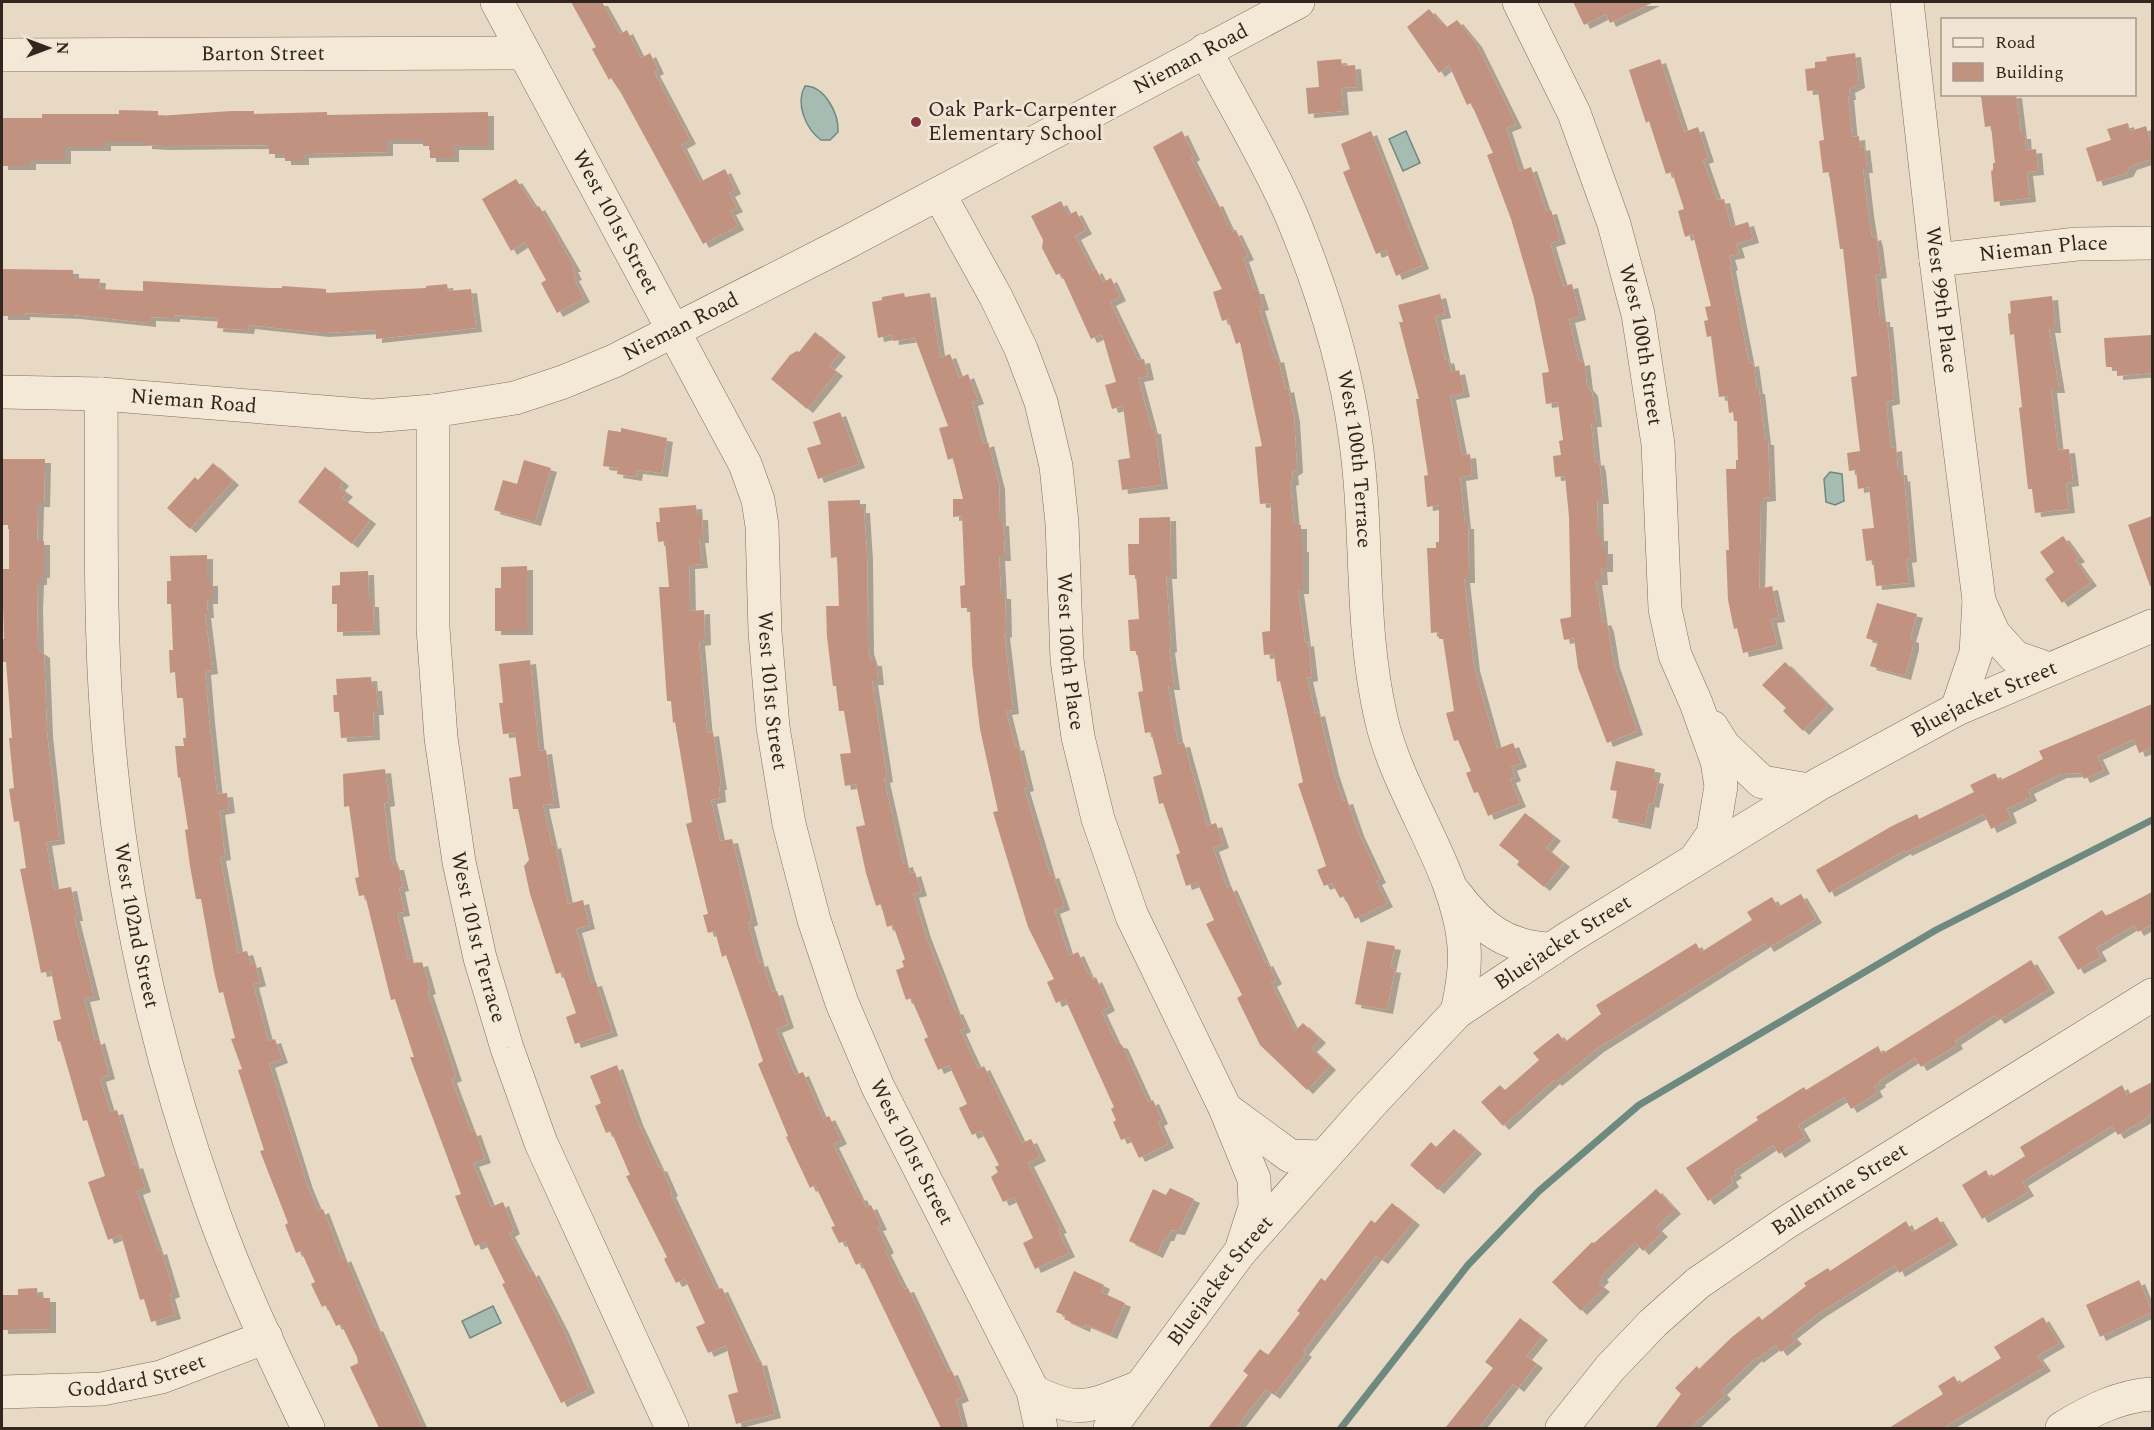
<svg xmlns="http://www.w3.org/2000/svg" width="2154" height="1430" viewBox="0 0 2154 1430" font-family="Spectral,serif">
	<defs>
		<filter id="shadow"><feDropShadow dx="6" dy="4" stdDeviation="0" flood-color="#0004"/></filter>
	</defs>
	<rect width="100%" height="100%" fill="#e8d9c5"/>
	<!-- water -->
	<g fill="#a6bcb3" stroke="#6e897f" stroke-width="1.5">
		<path d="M805,86C825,86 839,114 838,132L830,140H821C806,129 795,104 805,86Z"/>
		<polygon points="1406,131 1420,163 1403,171 1389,139"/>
		<polygon points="1830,472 1842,474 1844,501 1835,505 1826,502 1824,479"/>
		<polygon points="493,1306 501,1323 470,1338 462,1321"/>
	</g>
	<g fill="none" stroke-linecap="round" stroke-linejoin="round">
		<!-- stream -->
		<polyline stroke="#6e897f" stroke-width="7" points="1341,1428 1468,1265 1539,1191 1639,1105 1936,930 2152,820"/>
	</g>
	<!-- building -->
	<g fill="#c29280" filter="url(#shadow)">
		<polygon points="571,2 602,2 620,34 627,30 641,58 650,53 658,70 654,72 690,140 681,145 700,182 725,169 735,190 729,193 737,208 730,211 738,226 703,244 621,93 611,78 609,80 592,49 596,47"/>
		<polygon points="1573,2 1654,2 1610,23 1606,14 1584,25"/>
		<polygon points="1429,9 1441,23 1443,22 1447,27 1457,20 1476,43 1516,124 1506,128 1520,171 1531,167 1546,211 1551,210 1560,240 1550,243 1563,286 1572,284 1580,316 1569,319 1579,362 1584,361 1587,386 1592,392 1596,423 1591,423 1595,462 1598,461 1600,468 1603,500 1597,500 1598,537 1602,537 1602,550 1607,550 1607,568 1601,568 1602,581 1596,581 1602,622 1605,621 1608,628 1614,664 1637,731 1607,743 1578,668 1574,638 1564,640 1560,619 1571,617 1569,517 1565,476 1555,477 1553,456 1561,455 1559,441 1563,440 1558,402 1546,404 1542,373 1549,372 1534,298 1511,219 1487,155 1493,153 1471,103 1467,105 1449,65 1439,73 1407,27"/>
		<polygon points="1855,53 1859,84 1849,89 1850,96 1848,96 1852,137 1859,136 1860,147 1864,146 1867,169 1863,169 1868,212 1872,237 1875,236 1877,243 1881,274 1875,275 1880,318 1884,318 1884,323 1887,323 1890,353 1894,400 1886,402 1891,448 1896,447 1898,471 1901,471 1902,478 1904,477 1911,558 1906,559 1909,583 1876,586 1873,560 1866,561 1862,529 1874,528 1869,487 1858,489 1856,470 1849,471 1847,453 1860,451 1851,377 1857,376 1843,249 1840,249 1829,172 1823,173 1819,141 1824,140 1818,90 1807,91 1805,69 1815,68 1815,62 1827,61 1826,57"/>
		<polygon points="1341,59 1342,66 1355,65 1357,87 1341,88 1343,111 1308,114 1306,88 1319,87 1317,61"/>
		<polygon points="1660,59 1684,132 1698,127 1708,158 1703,160 1717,200 1724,199 1731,227 1748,222 1753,239 1736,244 1739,254 1729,256 1732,266 1730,267 1749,363 1753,362 1757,390 1759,390 1765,441 1768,441 1770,497 1761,498 1759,589 1772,586 1779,618 1771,619 1777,645 1743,653 1737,628 1734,629 1728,600 1726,550 1729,550 1726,469 1736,469 1736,460 1738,460 1737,421 1734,421 1733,412 1729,413 1727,396 1719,397 1711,336 1707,337 1704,321 1708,320 1705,307 1711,306 1693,234 1685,237 1678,211 1684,209 1672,172 1666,174 1649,121 1646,123 1629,70"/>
		<polygon points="2016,94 2021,135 2025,135 2026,150 2036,149 2038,171 2027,172 2030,198 1994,202 1991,171 1993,170 1993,163 1995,163 1991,126 1985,127 1981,96"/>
		<polygon points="119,110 158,111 158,116 231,111 254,111 254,114 327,112 327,115 488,112 488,146 453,146 453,158 430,158 430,146 423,146 423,140 387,140 387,152 303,154 303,161 285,161 285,154 269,154 269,145 164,146 146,145 146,142 105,142 105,147 65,147 65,160 30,160 30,166 2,166 2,118 42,118 42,114 119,114"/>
		<polygon points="2128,123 2130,131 2146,126 2152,147 2152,159 2131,166 2127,173 2097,182 2086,148 2111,140 2107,129"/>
		<polygon points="1182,131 1194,156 1191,158 1214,203 1217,202 1228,226 1230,226 1233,232 1236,231 1248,256 1243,258 1254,290 1258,290 1263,306 1259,307 1275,359 1278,358 1285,389 1288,388 1294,418 1297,469 1292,472 1293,481 1290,482 1294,525 1301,525 1301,548 1303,548 1303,590 1298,590 1305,643 1308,642 1312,677 1307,678 1315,713 1319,712 1333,771 1343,801 1347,800 1358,832 1380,879 1376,881 1387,903 1355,919 1344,896 1340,898 1332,883 1324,886 1317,870 1326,866 1298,784 1303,782 1280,681 1277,682 1274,654 1264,655 1262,632 1270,631 1271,503 1260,504 1255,447 1262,446 1240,342 1236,344 1228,319 1222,321 1213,292 1222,289 1153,147"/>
		<polygon points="1371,131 1423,265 1396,276 1386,250 1376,254 1343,172 1350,169 1341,144"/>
		<polygon points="516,179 535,208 539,206 575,268 572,268 576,276 573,277 584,298 557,313 541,283 546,280 525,242 511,251 482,199"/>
		<polygon points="1061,201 1068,215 1076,211 1086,230 1075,236 1093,271 1096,269 1103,282 1111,278 1120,297 1110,302 1138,360 1144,359 1148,376 1138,378 1152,430 1155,430 1162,485 1122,490 1118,460 1130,458 1123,406 1112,409 1105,385 1116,382 1102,334 1091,339 1061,273 1056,275 1042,248 1043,240 1031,216"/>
		<polygon points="2,269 73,270 73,278 100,279 99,289 143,291 143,281 269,288 282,288 282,286 326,289 326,293 426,288 426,286 447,284 448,291 471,289 476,328 376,339 376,330 323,333 249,325 248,330 217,328 218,318 174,315 174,318 150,317 150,323 74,315 24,313 24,316 2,316"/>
		<polygon points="904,293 905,297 930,293 940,358 950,354 959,378 968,374 978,400 972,402 983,444 988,442 999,485 1000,522 1003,522 1005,557 999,557 1001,595 1005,595 1006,633 1004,634 1013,710 1006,711 1015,747 1018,746 1028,787 1024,788 1050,875 1053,874 1064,906 1054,910 1069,956 1078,952 1088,974 1090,973 1093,980 1096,978 1109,1007 1101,1011 1116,1043 1122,1045 1148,1102 1153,1100 1162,1120 1158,1122 1168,1144 1139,1158 1129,1137 1121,1140 1113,1122 1116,1120 1111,1109 1114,1107 1065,999 1056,1003 1047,982 1054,979 1028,927 993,812 998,811 980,729 972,664 970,608 961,608 960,586 965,585 962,516 953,517 953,499 963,499 953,458 948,460 939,428 948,426 915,338 893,341 892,335 878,338 872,302 882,300 882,297"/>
		<polygon points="1440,294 1445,314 1435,316 1445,360 1448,359 1451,372 1459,370 1464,393 1450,396 1462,455 1470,454 1472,475 1460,477 1465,525 1468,525 1469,579 1464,579 1474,667 1497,749 1513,743 1521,763 1511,767 1515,777 1510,779 1520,803 1488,816 1478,792 1474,793 1466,773 1471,771 1458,740 1454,741 1446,713 1454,711 1443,639 1439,639 1439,632 1431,633 1427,548 1436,548 1436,542 1439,542 1439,505 1427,507 1424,476 1428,475 1416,399 1419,399 1399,322 1403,322 1398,305"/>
		<polygon points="2052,296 2055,329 2049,329 2059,389 2051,389 2058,450 2069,449 2073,482 2066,483 2069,509 2035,513 2032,489 2028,489 2022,434 2019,408 2022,407 2014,334 2010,335 2008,314 2011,313 2010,301"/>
		<polygon points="815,332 840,353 829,366 837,372 807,409 771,379 790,355 797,351 799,352"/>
		<polygon points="2152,335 2152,373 2117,376 2117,367 2106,367 2104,338"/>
		<polygon points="840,412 859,464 818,479 807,448 821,444 813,422"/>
		<polygon points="621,428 667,438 662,473 637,470 636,477 617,474 618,468 603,466 608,430 621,432"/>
		<polygon points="2,459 45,459 44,503 38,503 37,541 44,541 44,574 41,574 41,581 38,581 37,606 38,650 44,654 47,733 59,840 46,842 54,890 71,887 77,917 74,917 94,996 84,998 95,1041 99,1039 109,1075 100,1078 110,1112 117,1110 134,1165 137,1164 145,1188 137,1191 158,1251 161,1250 174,1293 169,1295 175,1315 151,1322 144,1299 140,1300 121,1235 108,1240 88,1182 105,1176 87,1120 83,1121 60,1041 58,1042 53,1021 61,1019 51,971 41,973 20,869 26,868 19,821 14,822 9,789 14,788 9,738 12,738 6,662 2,662 2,639 4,639 2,569 9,569 9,525 2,525"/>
		<polygon points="524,460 551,468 535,522 494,510 503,480 517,484"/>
		<polygon points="213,463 233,481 190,529 167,508 195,477 198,480"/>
		<polygon points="325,467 343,482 339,487 347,493 342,498 370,520 352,544 298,502"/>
		<polygon points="860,500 860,509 864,509 867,556 868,650 872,662 876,662 878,681 872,681 887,778 884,779 903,864 907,863 910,874 915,872 921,892 913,894 925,934 955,1011 957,1010 965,1028 960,1030 978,1069 984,1066 1022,1143 1031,1139 1040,1157 1028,1163 1061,1229 1058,1230 1069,1253 1035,1269 1023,1243 1033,1238 1014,1197 1003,1202 991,1177 998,1172 995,1167 999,1165 981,1131 972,1135 959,1108 967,1104 949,1065 938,1070 924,1039 928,1037 911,998 906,1000 896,970 904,967 902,961 905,959 893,925 887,927 881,904 876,906 866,873 856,827 865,825 856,784 845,786 840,754 851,753 844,711 839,711 836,686 833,686 827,637 826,606 839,606 837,557 831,558 828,501"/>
		<polygon points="696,505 697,516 702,516 703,539 699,539 702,564 689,565 690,611 704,610 705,641 699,642 707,733 713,732 721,786 719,786 720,798 711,800 720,841 732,839 752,921 748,923 759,963 762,962 772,992 777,991 788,1024 776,1029 795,1075 803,1072 823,1119 829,1116 841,1140 833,1144 859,1197 861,1196 866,1207 871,1205 881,1226 877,1227 888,1249 885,1251 904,1289 908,1288 948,1372 952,1371 963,1397 956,1400 963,1428 941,1428 861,1262 856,1265 845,1241 839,1243 831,1227 835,1226 815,1185 810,1188 786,1137 788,1136 758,1064 763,1061 726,955 722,957 715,931 708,933 703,915 708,914 686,824 692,822 675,722 673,723 671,701 667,701 659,587 669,587 665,541 658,542 656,522 660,522 659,508"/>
		<polygon points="2152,516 2152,586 2150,586 2128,525"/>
		<polygon points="1170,517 1171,575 1166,575 1171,648 1169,649 1174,686 1168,686 1178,744 1184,743 1207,826 1216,823 1223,844 1213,848 1227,888 1231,886 1265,963 1267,962 1276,980 1271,983 1295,1031 1303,1023 1320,1039 1311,1048 1330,1066 1307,1090 1260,1045 1237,998 1242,995 1206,924 1214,920 1197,882 1186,886 1176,855 1180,853 1163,803 1159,804 1153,777 1162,774 1151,732 1145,733 1138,692 1143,691 1137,651 1130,651 1128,620 1139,619 1136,575 1129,575 1128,544 1139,544 1139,518"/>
		<polygon points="2063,536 2079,558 2075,560 2091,582 2062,603 2045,579 2054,572 2040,552"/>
		<polygon points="207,555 207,582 212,582 212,600 207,600 208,614 205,614 212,670 205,671 209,719 217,794 227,793 229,809 219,811 225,856 220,857 238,953 247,951 251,964 255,963 260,982 253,984 268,1041 275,1039 282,1059 269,1064 307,1185 318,1211 323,1209 342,1259 345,1257 375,1328 377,1327 423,1428 379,1428 350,1367 358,1363 357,1357 341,1324 336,1326 326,1305 322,1307 311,1284 315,1282 301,1251 296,1253 285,1225 288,1223 260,1151 264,1150 238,1070 242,1069 231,1039 235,1038 223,992 219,993 214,972 201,899 196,899 190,866 185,830 188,829 180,777 178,778 175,746 184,746 183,738 186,738 183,698 177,698 175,672 170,673 169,650 173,650 171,604 167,604 167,581 171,581 170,556"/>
		<polygon points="527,566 527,631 495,631 495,588 501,588 501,567"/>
		<polygon points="368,571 369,603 373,603 374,631 337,632 337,604 332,604 332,586 340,585 340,572"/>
		<polygon points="1877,603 1917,614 1910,638 1913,639 1913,646 1905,676 1870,666 1878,642 1866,638"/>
		<polygon points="530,660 539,751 546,750 554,804 543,805 552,845 555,844 568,904 583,900 589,925 576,929 591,983 596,982 612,1032 575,1044 566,1017 576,1013 562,972 556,974 530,894 524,866 529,860 518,809 513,809 509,778 521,776 515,733 503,734 499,703 503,703 499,664"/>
		<polygon points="1785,662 1828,705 1803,731 1783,711 1786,708 1762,685"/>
		<polygon points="371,677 372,687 376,687 378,711 373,711 374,736 341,738 339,712 334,712 333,695 337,695 336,679"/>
		<polygon points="2152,704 2152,748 2139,753 2134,739 2097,756 2104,770 2084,779 2081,773 2061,774 2028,790 2031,797 2007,809 2011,819 1991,829 1984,814 1906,852 1905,850 1829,893 1816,870 1892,826 1917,814 1919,819 1974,792 1970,785 1995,773 1999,781 2043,759 2039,751"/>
		<polygon points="1616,761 1655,769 1653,779 1658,780 1653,804 1649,803 1645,825 1612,818 1617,791 1610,790"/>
		<polygon points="385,769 389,802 384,803 390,856 394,866 398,866 403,887 399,888 404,912 397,913 408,959 412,958 414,964 422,962 430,990 427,991 456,1077 451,1079 471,1132 475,1131 485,1159 473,1163 491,1207 503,1202 514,1230 509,1233 530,1273 533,1271 563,1329 589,1389 561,1403 502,1284 505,1283 485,1242 475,1246 455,1196 461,1194 410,1057 414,1057 395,999 391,1000 365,895 359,896 355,878 359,877 349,806 344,807 343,774"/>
		<polygon points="1525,813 1555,837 1546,848 1564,863 1544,887 1517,865 1519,861 1499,845"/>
		<polygon points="2152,892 2152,924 2138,932 2134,925 2096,948 2101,957 2078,970 2058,937 2102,910 2106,916"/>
		<polygon points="1801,894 1816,919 1768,948 1765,943 1598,1048 1556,1082 1554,1080 1503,1126 1481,1102 1500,1085 1505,1090 1539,1060 1533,1053 1558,1033 1565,1042 1601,1014 1596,1005 1696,943 1701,952 1752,920 1747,912 1772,897 1778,907"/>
		<polygon points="1367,941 1395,946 1390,968 1395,969 1387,1010 1355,1004"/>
		<polygon points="2031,960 2049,989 1999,1020 1995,1015 1955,1041 1957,1045 1921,1067 1915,1058 1879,1081 1880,1083 1874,1087 1877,1093 1851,1109 1844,1097 1798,1125 1805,1137 1779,1154 1773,1145 1734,1171 1736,1174 1730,1178 1733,1183 1708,1201 1686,1168 1758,1120 1756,1117 1804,1087 1806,1090 1878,1046 1882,1054"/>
		<polygon points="617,1065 637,1121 659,1168 661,1167 672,1192 670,1193 716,1290 722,1288 757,1362 761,1361 775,1414 736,1424 728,1395 738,1392 726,1345 708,1353 696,1327 705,1323 685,1279 676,1283 664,1259 667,1257 626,1176 630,1175 611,1131 606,1133 595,1106 601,1103 590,1076"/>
		<polygon points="2152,1082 2152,1112 2144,1120 2118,1135 2112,1126 2022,1182 2028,1192 1982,1219 1962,1185 1986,1170 1990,1178 2025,1156 2020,1147 2122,1085 2127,1095"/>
		<polygon points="1454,1129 1476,1150 1438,1190 1410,1165 1431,1142 1436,1147"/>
		<polygon points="1170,1188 1194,1199 1179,1231 1171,1230 1168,1237 1165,1237 1157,1254 1129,1241 1153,1189 1166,1195"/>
		<polygon points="1656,1189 1675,1210 1656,1227 1662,1233 1643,1251 1635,1242 1601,1276 1603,1278 1598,1283 1604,1288 1581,1311 1552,1282 1592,1242 1594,1243"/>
		<polygon points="1392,1203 1414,1221 1382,1260 1376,1256 1303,1351 1306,1353 1274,1395 1266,1389 1236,1428 1208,1428 1248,1375 1243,1371 1260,1349 1268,1355 1300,1313 1297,1311 1321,1278 1325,1281 1371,1220 1375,1223"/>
		<polygon points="1937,1217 1952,1241 1899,1273 1895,1265 1818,1314 1791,1335 1796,1340 1781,1352 1776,1345 1757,1359 1756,1357 1721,1391 1725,1395 1690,1428 1655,1428 1681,1394 1675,1388 1697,1366 1699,1369 1732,1337 1759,1316 1762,1320 1806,1286 1804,1283 1828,1268 1830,1271 1906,1221 1912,1232"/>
		<polygon points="1074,1271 1104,1285 1101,1292 1125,1303 1111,1335 1085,1324 1084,1328 1064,1319 1066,1316 1056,1312"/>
		<polygon points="2139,1280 2152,1312 2100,1337 2086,1305"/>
		<polygon points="37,1288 38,1298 50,1298 50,1329 2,1330 2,1295 18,1295 18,1289"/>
		<polygon points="2043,1317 2059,1343 2037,1356 2045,1367 1943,1428 1889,1428 1943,1394 1938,1386 1954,1376 1959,1384 2001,1358 1994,1347"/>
		<polygon points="1520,1318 1542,1336 1526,1356 1537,1364 1518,1388 1513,1384 1478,1428 1445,1428 1493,1368 1485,1362"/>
	</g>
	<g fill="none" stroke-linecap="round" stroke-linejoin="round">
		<!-- minor casing -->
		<g stroke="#816c5d" stroke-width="34">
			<g id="minor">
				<path id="s1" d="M497,2L745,464L758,500L762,526L765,632L773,727L789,824L814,920L842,1003L878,1087L1033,1391L1041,1428"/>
				<path id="s2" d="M1519,2L1574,113L1614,224L1638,314L1658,444L1665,609L1675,655L1696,703L1717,761L1721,786L1713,834L1697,857"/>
				<path id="s3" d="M1907,2L1936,260L1979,600L1976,653L1957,709"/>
				<path id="s4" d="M1205,50C1234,105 1268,161 1292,217C1321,287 1345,360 1355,436C1369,531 1359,623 1381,718C1398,795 1458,869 1464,946C1466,968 1462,990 1457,1012"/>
				<path id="s5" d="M2,55L523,53"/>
				<path id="s6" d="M939,194L996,297L1021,349L1041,402L1056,466L1062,523L1067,660L1078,737L1098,819L1132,916L1225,1108L1254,1179L1255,1207L1243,1244"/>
				<path id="s7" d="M1936,260L2077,244L2152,243"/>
				<path id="s8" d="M2,392L101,394L373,416L433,411L515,398L563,382L614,361L844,244L1298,2"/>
				<path id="s9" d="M101,394C102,503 99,613 107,721C119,883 154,1044 208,1197C235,1276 272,1353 308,1428"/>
				<path id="s10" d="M433,411V628L441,738L459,862L480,958L507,1048L541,1143L672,1428"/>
				<polyline points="1979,601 1994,634 2015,657 2049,669"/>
				<polyline points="1712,727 1724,746 1762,782 1809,790"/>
				<path d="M1455,893C1481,928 1507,948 1552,949"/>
				<polyline points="1226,1109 1290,1156 1323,1157"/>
				<path d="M1033,1391C1081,1416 1092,1405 1140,1387"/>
				<path id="s11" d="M2,1392L102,1389L161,1377L266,1337"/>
				<path id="s12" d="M1110,1428L1240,1252L1369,1106L1457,1012L1568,938L1819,784L1957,709L2152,626"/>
				<path id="s13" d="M1562,1428L1610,1368L1653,1323L1698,1283L1787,1222L2152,995"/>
				<path d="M2062,1428C2090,1411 2119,1396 2152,1394"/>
			</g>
		</g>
		<!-- minor -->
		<use href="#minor" stroke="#f4e8d7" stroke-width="33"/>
	</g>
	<!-- markers -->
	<circle fill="#893541" stroke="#f1e4d4" stroke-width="2" cx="916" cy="122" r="6"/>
	<g text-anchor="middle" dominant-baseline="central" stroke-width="6" stroke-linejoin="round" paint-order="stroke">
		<!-- street labels -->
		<g font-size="21" fill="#33261f" stroke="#f1e4d4">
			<text stroke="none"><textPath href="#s5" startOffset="261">Barton Street</textPath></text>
			<text stroke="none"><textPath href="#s8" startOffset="1272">Nieman Road</textPath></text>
			<text stroke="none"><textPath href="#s1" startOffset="250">West 101st Street</textPath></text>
			<text stroke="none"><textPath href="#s7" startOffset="108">Nieman Place</textPath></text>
			<text stroke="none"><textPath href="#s3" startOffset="300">West 99th Place</textPath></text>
			<text stroke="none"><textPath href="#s8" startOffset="696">Nieman Road</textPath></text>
			<text stroke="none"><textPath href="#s2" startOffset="366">West 100th Street</textPath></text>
			<text stroke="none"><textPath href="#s8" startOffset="192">Nieman Road</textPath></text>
			<text stroke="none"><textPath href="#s4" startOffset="440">West 100th Terrace</textPath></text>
			<text stroke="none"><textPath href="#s6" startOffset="484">West 100th Place</textPath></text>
			<text stroke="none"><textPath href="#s1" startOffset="754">West 101st Street</textPath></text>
			<text stroke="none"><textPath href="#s12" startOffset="1156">Bluejacket Street</textPath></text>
			<text stroke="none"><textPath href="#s9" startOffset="534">West 102nd Street</textPath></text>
			<text stroke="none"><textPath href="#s10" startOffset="530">West 101st Terrace</textPath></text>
			<text stroke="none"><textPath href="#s12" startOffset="669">Bluejacket Street</textPath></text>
			<text stroke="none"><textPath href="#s1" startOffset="1240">West 101st Street</textPath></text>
			<text stroke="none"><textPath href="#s13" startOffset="369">Ballentine Street</textPath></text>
			<text stroke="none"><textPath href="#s12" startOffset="184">Bluejacket Street</textPath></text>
			<text stroke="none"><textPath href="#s11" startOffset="136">Goddard Street</textPath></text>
		</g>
		<!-- poi labels -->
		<g font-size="21" fill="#33261f" stroke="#f1e4d4" text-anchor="start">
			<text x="928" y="110">Oak Park-Carpenter<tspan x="928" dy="24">Elementary School</tspan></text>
		</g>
	</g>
	<!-- border -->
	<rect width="2154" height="1430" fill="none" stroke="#33261f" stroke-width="6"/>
	<!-- legend -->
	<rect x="1941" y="18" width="195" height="78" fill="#f1e4d4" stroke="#a5988c" stroke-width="1.5"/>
	<rect x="1953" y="38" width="30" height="9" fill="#f4e8d7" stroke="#a5988c" stroke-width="1.5"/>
	<text x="1995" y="48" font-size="18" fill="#33261f">Road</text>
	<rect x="1953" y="63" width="30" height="18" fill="#c29280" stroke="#a5988c" stroke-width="1.5"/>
	<text x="1995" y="78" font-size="18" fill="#33261f">Building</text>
	<!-- north arrow -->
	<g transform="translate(48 48) rotate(90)" stroke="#f1e4d4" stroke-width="4.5" paint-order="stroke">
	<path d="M0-4.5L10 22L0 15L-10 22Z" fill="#33261f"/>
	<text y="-9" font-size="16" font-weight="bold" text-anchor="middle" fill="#33261f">N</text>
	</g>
</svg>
